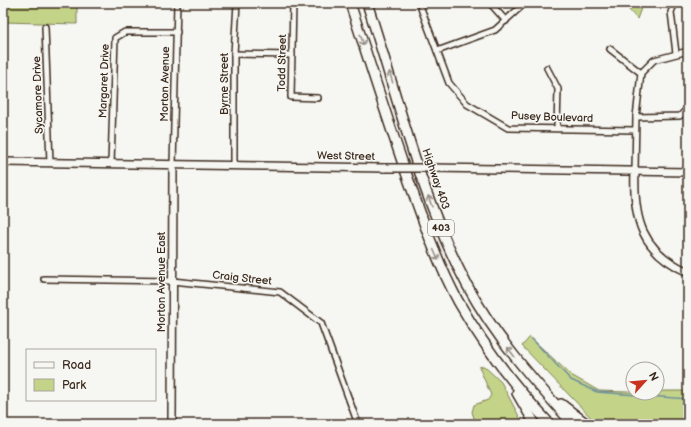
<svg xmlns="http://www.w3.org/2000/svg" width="691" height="427" viewBox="0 0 691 427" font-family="'Balsamiq Sans',sans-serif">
	<rect width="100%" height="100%" fill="#f6f6f2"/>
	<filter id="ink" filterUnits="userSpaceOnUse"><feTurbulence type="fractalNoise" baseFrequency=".025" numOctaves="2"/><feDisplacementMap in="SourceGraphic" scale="8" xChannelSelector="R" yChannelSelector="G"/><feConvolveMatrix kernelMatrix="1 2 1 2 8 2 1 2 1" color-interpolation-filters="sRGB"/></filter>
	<g filter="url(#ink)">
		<!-- green -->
		<g fill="#c3d489" stroke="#7f7f54">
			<polygon points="3,3 77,3 77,24 3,22"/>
			<polygon points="623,3 643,3 637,19"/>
			<polygon points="530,337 571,375 599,391 657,393 657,391 688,391 688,424 597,424 522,346"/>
			<polygon points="484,366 501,382 523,424 476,424 472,412 474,405 488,400 491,395 479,367"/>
		</g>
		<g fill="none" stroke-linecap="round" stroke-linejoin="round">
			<!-- stream -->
			<polyline stroke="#6f8f9d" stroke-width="1.5" points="532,339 571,380 597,392 688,399"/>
			<!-- street casing -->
			<g stroke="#3b2a1e" stroke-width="8">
				<g id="street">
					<polyline points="293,3 291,97 318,98"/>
					<polyline points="419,3 449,83 467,104 508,128 635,130"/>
					<polyline points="490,3 506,21"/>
					<polyline points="675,3 671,12 676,53"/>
					<polyline points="45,27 50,163"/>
					<polyline points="610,49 641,73"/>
					<polyline points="437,51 495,30 525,3"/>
					<polyline points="234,54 292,55"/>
					<polyline points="547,68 558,89 557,127"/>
					<polyline points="636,117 680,116 684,112"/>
					<polyline points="111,164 115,38 125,32 177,32"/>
					<polyline points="173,165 177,3"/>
					<polyline points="234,166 234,54 237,3"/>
					<polyline points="635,171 636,117 641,73 654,60 688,51"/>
					<polyline points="44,279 172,281 280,292 321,323 358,424"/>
				</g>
			</g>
			<!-- secondary casing -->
			<g stroke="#3b2a1e" stroke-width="10">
				<g id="secondary">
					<polyline points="3,162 385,168"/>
					<polyline points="431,168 688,172"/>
					<path d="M635,171C633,219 641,251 688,272"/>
					<polyline points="172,424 173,165"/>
				</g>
			</g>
			<!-- highway casing -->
			<g stroke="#3b2a1e" stroke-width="12">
				<g id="highway">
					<path d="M350,3C368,58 385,112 404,167C420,212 435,258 458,301C483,345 515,387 550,424"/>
					<path d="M367,3C398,97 420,197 467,285C495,337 534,381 573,424"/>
					<polyline points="517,393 535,424"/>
					<polyline points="561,404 587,424"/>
				</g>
			</g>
			<!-- street -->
			<use href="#street" stroke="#f6f6f2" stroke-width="5"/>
			<!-- secondary -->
			<use href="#secondary" stroke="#f6f6f2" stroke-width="7"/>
			<!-- highway -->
			<use href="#highway" stroke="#f6f6f2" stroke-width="9"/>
			<!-- secondary-bridge casing -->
			<g stroke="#3b2a1e" stroke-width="10" stroke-linecap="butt">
				<polyline id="secondary-bridge" points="385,168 431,168"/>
			</g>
			<!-- secondary-bridge -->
			<use href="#secondary-bridge" stroke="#f6f6f2" stroke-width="7"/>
		</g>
		<!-- one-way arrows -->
		<defs><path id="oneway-shaft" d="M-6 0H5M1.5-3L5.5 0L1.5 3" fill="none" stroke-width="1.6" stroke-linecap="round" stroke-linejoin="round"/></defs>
		<g stroke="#989088">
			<use href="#oneway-shaft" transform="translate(362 40) rotate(72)"/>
			<use href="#oneway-shaft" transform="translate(391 77) rotate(-107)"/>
			<use href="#oneway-shaft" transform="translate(430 201) rotate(-109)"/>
			<use href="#oneway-shaft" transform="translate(436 255) rotate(66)"/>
			<use href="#oneway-shaft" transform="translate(511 352) rotate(-127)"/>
		</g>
	</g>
	<g text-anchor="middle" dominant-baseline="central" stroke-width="3" stroke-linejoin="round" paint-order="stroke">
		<!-- shield labels -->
		<rect fill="#f6f6f2" stroke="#73675e" stroke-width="1" x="428" y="220" width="26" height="16" rx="3"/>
		<g font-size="10" font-weight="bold" fill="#3b2a1e">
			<text x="441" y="228">403</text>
		</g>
		<!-- street labels -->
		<g font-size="11" fill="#3b2a1e" stroke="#f6f6f2">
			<text transform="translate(282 63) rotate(-89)">Todd Street</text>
			<text transform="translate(104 81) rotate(-88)">Margaret Drive</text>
			<text transform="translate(165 84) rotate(-89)">Morton Avenue</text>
			<text transform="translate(224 84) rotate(-90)">Byrne Street</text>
			<text transform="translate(38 95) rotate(-92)">Sycamore Drive</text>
			<text transform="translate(552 117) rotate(2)">Pusey Boulevard</text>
			<text transform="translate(346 156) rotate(1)">West Street</text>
			<text transform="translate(436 179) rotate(71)">Highway 403</text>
			<text transform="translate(242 278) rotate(6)">Craig Street</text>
			<text transform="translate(161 282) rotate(-90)">Morton Avenue East</text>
		</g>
	</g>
	<!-- margin -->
	<rect width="691" height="427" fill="none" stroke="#f6f6f2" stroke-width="16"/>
	<rect x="8" y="8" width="675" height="411" fill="none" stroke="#3b2a1e" stroke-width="1.5" filter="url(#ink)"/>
	<!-- legend -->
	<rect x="26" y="349" width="130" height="52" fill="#f6f6f2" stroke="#aba49d"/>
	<rect x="34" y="362" width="20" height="6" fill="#f6f6f2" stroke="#aba49d"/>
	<text x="62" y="369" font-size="12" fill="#3b2a1e">Road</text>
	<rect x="34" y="379" width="20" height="12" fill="#c3d489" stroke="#aba49d"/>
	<text x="62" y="389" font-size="12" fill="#3b2a1e">Park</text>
	<!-- north arrow -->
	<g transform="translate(645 381) rotate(63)"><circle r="19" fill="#f6f6f2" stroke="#aba49d"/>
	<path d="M0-3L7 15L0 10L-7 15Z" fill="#c8321e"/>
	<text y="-6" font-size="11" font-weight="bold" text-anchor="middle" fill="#3b2a1e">N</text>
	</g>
</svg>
